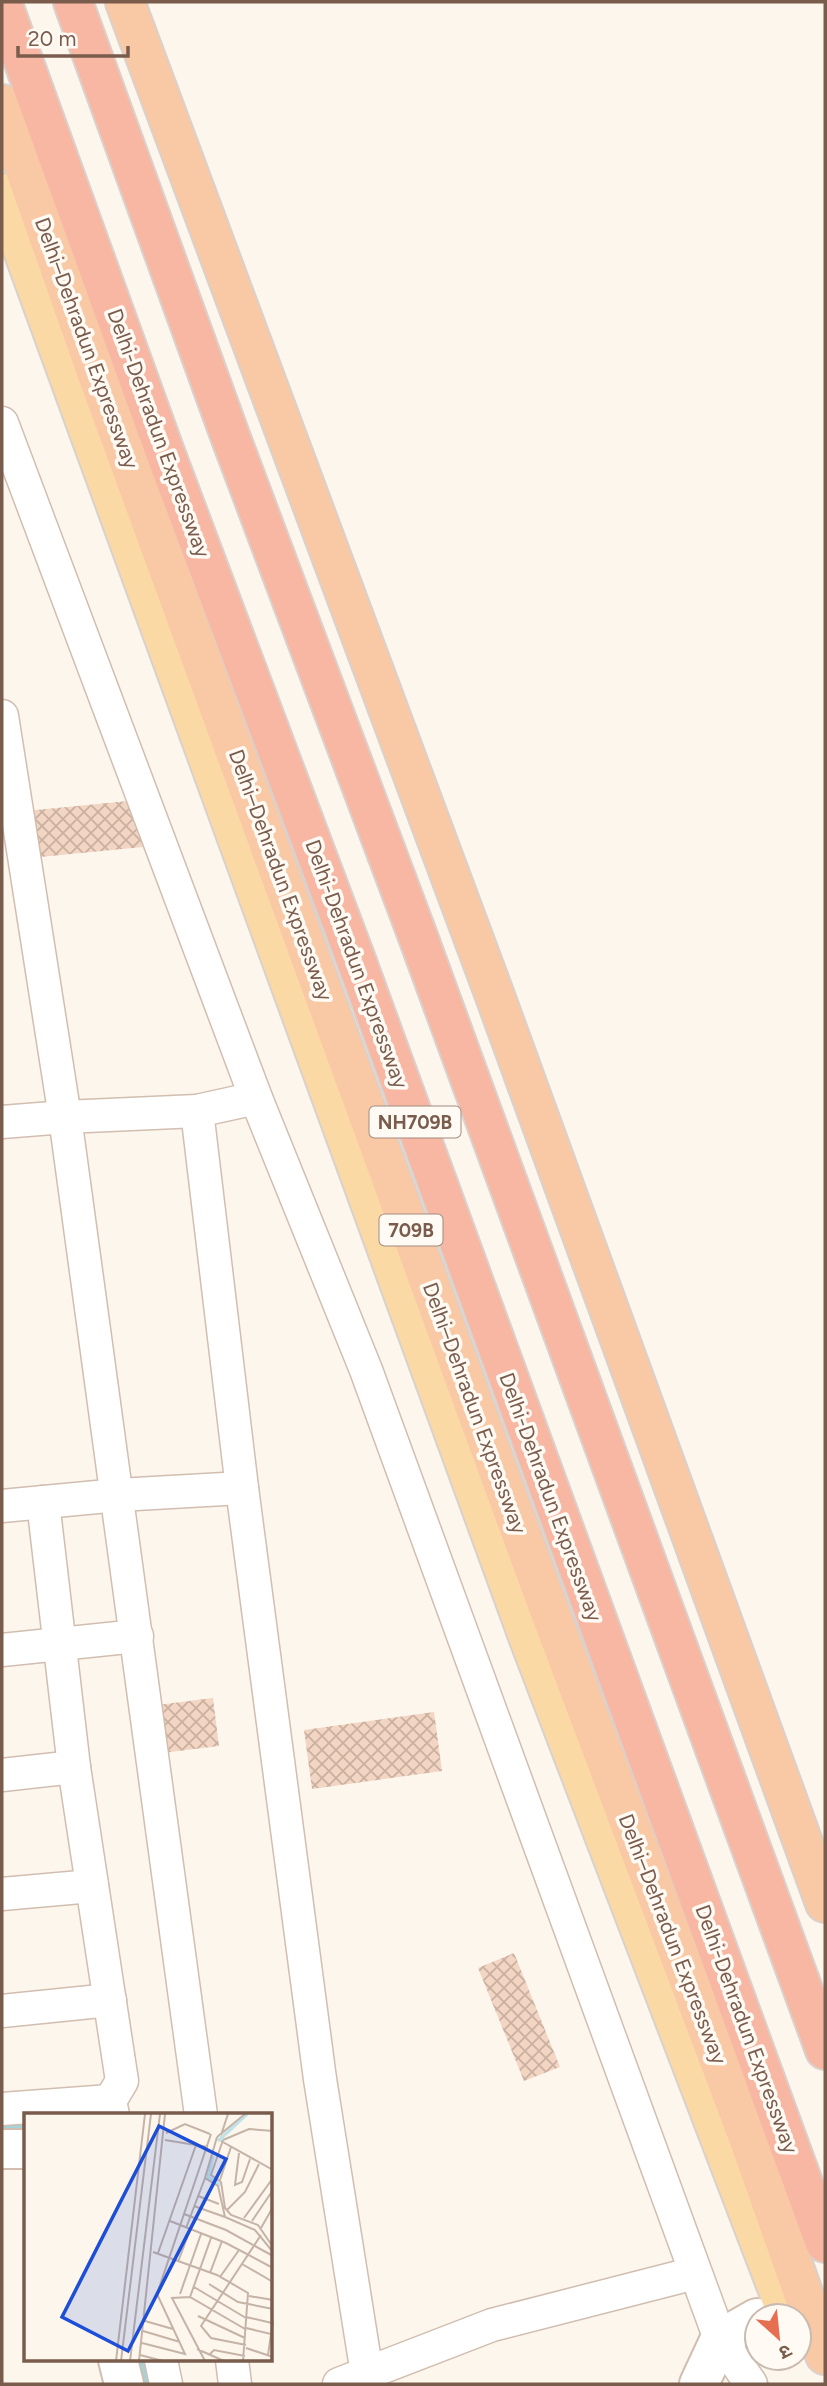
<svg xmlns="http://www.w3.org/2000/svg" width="827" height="2386" viewBox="0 0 827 2386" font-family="Figtree,'Noto Sans Devanagari',sans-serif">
	<defs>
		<pattern id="building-cross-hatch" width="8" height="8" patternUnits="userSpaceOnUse" patternTransform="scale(1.75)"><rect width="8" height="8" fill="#f3d5c3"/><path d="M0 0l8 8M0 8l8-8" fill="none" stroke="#cab0a1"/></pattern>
	</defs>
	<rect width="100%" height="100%" fill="#fdf6ec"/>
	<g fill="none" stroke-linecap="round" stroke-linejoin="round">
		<!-- stream -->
		<g stroke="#a5d3da" stroke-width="10">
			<polyline points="2,2128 26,2127"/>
			<polyline points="141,2360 146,2384"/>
		</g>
	</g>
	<!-- building -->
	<g fill="url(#building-cross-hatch)">
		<polygon points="138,800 143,847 30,858 26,811"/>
		<polygon points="213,1698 219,1746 162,1753 157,1705"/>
		<polygon points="434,1712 442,1771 312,1789 304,1730"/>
		<polygon points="514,1953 560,2067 524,2081 478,1968"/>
	</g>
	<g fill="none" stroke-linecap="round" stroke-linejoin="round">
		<!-- minor casing -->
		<g stroke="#d1beb0" stroke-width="35">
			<g id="minor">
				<polyline points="2,423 256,1098 366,1370 720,2339 751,2384"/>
				<polyline points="2,716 65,1117 201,2115"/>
				<polyline points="197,1111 242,1488 320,2079 367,2374"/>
				<polyline points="2,1122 65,1117 197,1111 256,1098"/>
				<polyline points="43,1502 74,1767 122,2081 110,2101"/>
				<polyline points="2,1506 118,1495 242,1488"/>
				<polyline points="2,1650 137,1636"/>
				<polyline points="2,1775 74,1767"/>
				<polyline points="2,1894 92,1886"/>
				<polyline points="2,2011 110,2000"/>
				<polyline points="2,2109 110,2101 113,2115"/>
				<polyline points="161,2360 166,2384"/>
				<polyline points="232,2360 235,2384"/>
				<polyline points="339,2384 492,2325 695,2273"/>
			</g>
		</g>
		<!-- tertiary casing -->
		<g stroke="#d1beb0" stroke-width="42">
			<g id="tertiary">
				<polyline points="2,2149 26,2149"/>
				<polyline points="118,2360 124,2384"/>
				<polyline points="699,2384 720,2339 757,2318"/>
			</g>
		</g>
		<!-- primary casing -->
		<g stroke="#dad1cd" stroke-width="42">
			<polyline id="primary" points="2,193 529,1639 783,2303"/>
		</g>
		<!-- trunk casing -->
		<g stroke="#dad1cd" stroke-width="42">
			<g id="trunk">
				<polyline points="125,2 495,996 825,1903"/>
				<polyline points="2,104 95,369 545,1599 749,2140 825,2355"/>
			</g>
		</g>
		<!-- motorway casing -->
		<g stroke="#dad1cd" stroke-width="42">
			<g id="motorway">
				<polyline points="2,2 166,455 355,957 825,2243"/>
				<polyline points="73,2 229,433 417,934 825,2050"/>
			</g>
		</g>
		<!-- minor -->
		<use href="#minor" stroke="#fff" stroke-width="32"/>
		<!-- tertiary -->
		<use href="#tertiary" stroke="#fff" stroke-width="38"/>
		<!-- primary -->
		<use href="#primary" stroke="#fbd9a5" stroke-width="38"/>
		<!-- trunk -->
		<use href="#trunk" stroke="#f9c8a4" stroke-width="38"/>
		<!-- motorway -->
		<use href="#motorway" stroke="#f7b7a3" stroke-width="38"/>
	</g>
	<g text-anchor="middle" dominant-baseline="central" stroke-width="7" stroke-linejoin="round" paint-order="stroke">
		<!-- shield labels -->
		<g fill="#fffaf3" stroke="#a28b7f" stroke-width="2">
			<rect x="369.5" y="1106.5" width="91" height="31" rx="5"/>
			<rect x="379.5" y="1214.5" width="63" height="31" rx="5"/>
		</g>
		<g font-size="19" font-weight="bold" fill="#7a5c4d">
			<text x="415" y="1122">NH709B</text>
			<text x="411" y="1230">709B</text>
		</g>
		<!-- street labels -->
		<g font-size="21" fill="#7a5c4d" stroke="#fffaf3">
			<text transform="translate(87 343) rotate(70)">Delhi–Dehradun Expressway</text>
			<text transform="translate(159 433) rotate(70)">Delhi-Dehradun Expressway</text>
			<text transform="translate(281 875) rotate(70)">Delhi–Dehradun Expressway</text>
			<text transform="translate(357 964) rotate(70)">Delhi-Dehradun Expressway</text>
			<text transform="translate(475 1408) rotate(70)">Delhi–Dehradun Expressway</text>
			<text transform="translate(551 1497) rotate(70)">Delhi-Dehradun Expressway</text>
			<text transform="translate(673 1939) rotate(69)">Delhi–Dehradun Expressway</text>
			<text transform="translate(747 2029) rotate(70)">Delhi-Dehradun Expressway</text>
		</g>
	</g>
	<!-- overview -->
	<g transform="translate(24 2113)">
		<rect width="248" height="248" fill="#fdf6ec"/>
		<path fill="none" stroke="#bfe3e8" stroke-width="3.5" d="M194,28L223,1M189,43L184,64L196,72"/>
		<path fill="none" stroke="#c5b3a7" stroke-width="2" d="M142,20L161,11L186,21M197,22L204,1M193,24L181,65L194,73L201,104L231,117L249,139M193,24L221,1M141,27L184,34M199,27L187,62L197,69L201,95L207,102L234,112L249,134M199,27L225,16L249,18M197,28L249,57M215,40L211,72L218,69L226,46M196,67L207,34M174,83L195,91M170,93L201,104M203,97L221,79L235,51M160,101L202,117L249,143M220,105L249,65M146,108L202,130L249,155M228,108L249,77M162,115L181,65M237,115L249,94M129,139L193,162L224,180L219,248M134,140L172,32M154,149L166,117M218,151L249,169M186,160L198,128M196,164L215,137M185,171L214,189L249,196M170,174L222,205M156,181L177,121M225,183L249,187M166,184L187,125M174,203L221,225M222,204L248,210M121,208L149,216M222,215L247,221M119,218L156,229M118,230L161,241L133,181L187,21M222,232L187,225L177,213L237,122M222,235L249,244M173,236L200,248M186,241L190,237L221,243M116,242L139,248M244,242L249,208M92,248L121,1M97,248L127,1M106,248L136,1M115,248L141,1M181,248L148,185L166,184L221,216"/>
		<path fill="#1d4ed8" fill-opacity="0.15" stroke="#1d4ed8" stroke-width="3.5" d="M135,13L202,46L104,238L38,204Z"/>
		<rect width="248" height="248" fill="none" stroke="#7a5c4d" stroke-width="3.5"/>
	</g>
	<!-- border -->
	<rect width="827" height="2386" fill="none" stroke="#7a5c4d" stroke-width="7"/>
	<!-- north arrow -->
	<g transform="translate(778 2337) rotate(153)"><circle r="33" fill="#fffaf3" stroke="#cabbb1" stroke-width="2"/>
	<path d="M0-5L12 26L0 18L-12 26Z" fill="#e76f51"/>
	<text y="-10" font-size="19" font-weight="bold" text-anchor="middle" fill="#7a5c4d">उ</text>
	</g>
	<!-- scale -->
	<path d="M18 46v10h110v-10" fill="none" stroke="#7a5c4d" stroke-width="3.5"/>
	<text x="28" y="46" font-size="21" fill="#7a5c4d" stroke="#fffaf3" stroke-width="5" paint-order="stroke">20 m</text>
</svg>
